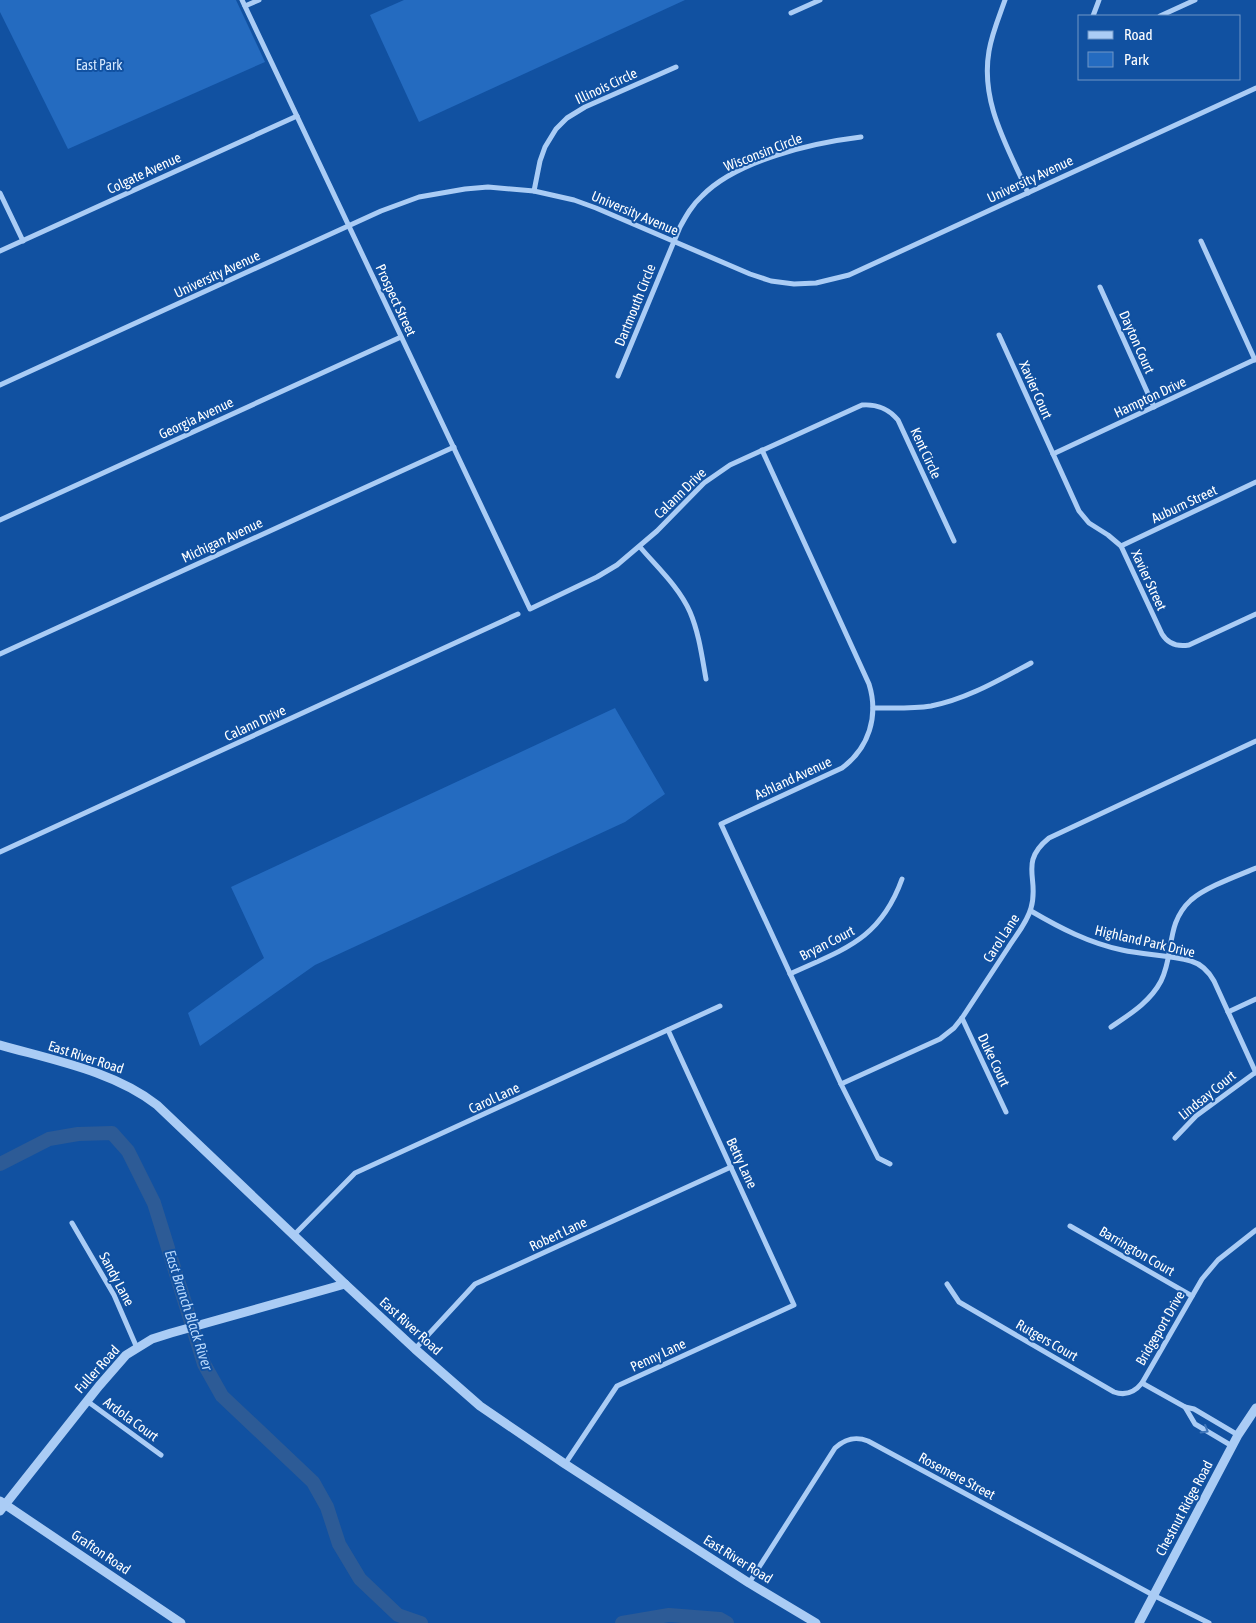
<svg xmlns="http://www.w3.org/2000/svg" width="1256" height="1623" viewBox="0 0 1256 1623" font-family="'Asap Condensed',sans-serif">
	<rect width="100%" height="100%" fill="#1151a1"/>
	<!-- green -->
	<g fill="#246bc0">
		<polygon points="0,0 236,0 265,62 68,149 0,12"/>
		<polygon points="404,0 685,0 419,122 370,15"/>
		<polygon points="615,708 665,794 625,822 315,965 200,1046 188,1013 264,958 231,887"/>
	</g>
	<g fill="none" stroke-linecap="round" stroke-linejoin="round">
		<!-- river -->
		<g stroke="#2d5b96" stroke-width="14">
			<polyline points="0,1164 49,1139 78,1134 112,1133 128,1151 154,1203 204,1364 222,1396 313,1482 327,1507 339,1544 360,1579 398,1615 421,1623"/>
			<polyline points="622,1623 669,1615 720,1619 727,1623"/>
		</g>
		<!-- minor -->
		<g stroke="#aaccf5" stroke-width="5">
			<path d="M242,0L530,609L597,577L617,565L657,531L704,483L730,465L862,405C877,404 888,408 898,420L954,541"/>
			<path d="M1005,0C999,17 992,33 989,51C980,103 1008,147 1028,193"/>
			<polyline points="245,6 259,0"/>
			<polyline points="791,13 820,0"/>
			<polyline points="1093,16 1099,0"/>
			<polyline points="1160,16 1195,0"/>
			<polyline points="534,191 540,161 545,147 556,129 567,118 585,107 676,67"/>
			<polyline points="0,193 23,241"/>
			<polyline points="1201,241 1255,360"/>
			<polyline points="0,251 297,116"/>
			<polyline points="1100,287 1154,407"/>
			<path d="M999,335L1079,511L1089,523L1108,535L1121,546L1162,634C1168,644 1177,647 1189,645L1256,614"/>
			<path d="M618,376L680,227C686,216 692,205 702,196C737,160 812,143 861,137"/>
			<polyline points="0,385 381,211 419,197 465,189 488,187 534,191 574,200 596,208 750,274 771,281 794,284 816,283 849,275 1256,88"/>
			<path d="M762,450L869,684C879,716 869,748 842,768L721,824L841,1084L878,1158L890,1164"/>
			<polyline points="1053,454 1256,359"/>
			<polyline points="0,520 401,337"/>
			<polyline points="1121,546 1256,482"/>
			<path d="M640,547C657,567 679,587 690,612C699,633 702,657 706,679"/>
			<polyline points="0,654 454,447"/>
			<path d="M873,708C893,708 912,709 931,706C967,699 999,680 1031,663"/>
			<polyline points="0,852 518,614"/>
			<path d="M1031,911C1060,928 1089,943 1122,950C1145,955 1169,955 1191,961C1201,964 1209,972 1214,981L1256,1073"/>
			<path d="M790,974C844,949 880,940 902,879"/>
			<polyline points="1228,1012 1256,999"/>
			<polyline points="962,1018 1006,1112"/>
			<path d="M1111,1027C1130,1014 1150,1002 1161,981C1175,953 1165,924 1191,900C1206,887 1237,876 1256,868"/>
			<path d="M841,1084L940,1039L954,1028L962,1018C977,995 993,971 1008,948C1016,935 1027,923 1031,908C1040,879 1018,863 1049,838L1256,741"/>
			<polyline points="1175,1138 1196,1116 1256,1072"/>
			<polyline points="72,1223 114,1295 137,1348"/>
			<polyline points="1070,1226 1192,1296"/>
			<polyline points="294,1235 355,1173 720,1006"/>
			<path d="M947,1284L959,1302L1114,1392C1125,1396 1134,1393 1142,1383L1202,1279L1218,1260L1256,1230"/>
			<polyline points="415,1349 475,1284 731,1167"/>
			<polyline points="1142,1383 1185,1407 1194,1409 1238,1435"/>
			<polyline points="87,1401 161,1455"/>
			<polyline points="1185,1407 1195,1424 1232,1446"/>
			<polyline points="565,1464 617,1386 794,1305 668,1030"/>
			<path d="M749,1583L835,1448C845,1439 855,1436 868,1441L1153,1595L1209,1623"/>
		</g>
		<!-- tertiary -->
		<g stroke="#aaccf5" stroke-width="9">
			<path d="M0,1045C53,1060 113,1071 157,1105L345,1284L415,1349L480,1406L565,1464L749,1583L816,1623"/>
			<polyline points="0,1501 181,1623"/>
			<polyline points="0,1511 99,1386 126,1355 152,1339 171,1333 345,1284"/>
			<polyline points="1139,1623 1238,1435 1256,1408"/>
		</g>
	</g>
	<!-- one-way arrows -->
	<defs><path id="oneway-chevron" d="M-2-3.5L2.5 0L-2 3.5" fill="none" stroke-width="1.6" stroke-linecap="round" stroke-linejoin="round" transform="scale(1.25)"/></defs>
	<use stroke="#3f76ba" href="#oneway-chevron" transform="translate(1205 1430) rotate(31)"/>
	<g text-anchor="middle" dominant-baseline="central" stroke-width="4" stroke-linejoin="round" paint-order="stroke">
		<!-- park labels -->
		<g font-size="14" fill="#d3e7fe" stroke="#1151a1">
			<text x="99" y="65">East Park</text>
		</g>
		<!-- street labels -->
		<g font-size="14" fill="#fff" stroke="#1151a1">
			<text transform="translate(606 86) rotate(-25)">Illinois Circle</text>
			<text transform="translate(763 152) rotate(-21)">Wisconsin Circle</text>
			<text transform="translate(144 173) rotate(-25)">Colgate Avenue</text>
			<text transform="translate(1030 179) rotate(-25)">University Avenue</text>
			<text transform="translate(635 213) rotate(23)">University Avenue</text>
			<text transform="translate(217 274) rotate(-25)">University Avenue</text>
			<text transform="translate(396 300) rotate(65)">Prospect Street</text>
			<text transform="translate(635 305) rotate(-68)">Dartmouth Circle</text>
			<text transform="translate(1137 342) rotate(66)">Dayton Court</text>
			<text transform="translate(1036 390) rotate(66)">Xavier Court</text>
			<text transform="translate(1150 397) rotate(-25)">Hampton Drive</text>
			<text transform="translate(196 418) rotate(-25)">Georgia Avenue</text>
			<text transform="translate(926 453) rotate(65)">Kent Circle</text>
			<text transform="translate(680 493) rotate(-44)">Calann Drive</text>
			<text transform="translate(1184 504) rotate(-25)">Auburn Street</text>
			<text transform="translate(222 540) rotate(-25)">Michigan Avenue</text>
			<text transform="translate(1149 580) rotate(65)">Xavier Street</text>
			<text transform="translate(255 723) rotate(-25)">Calann Drive</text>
			<text transform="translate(793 778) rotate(-25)">Ashland Avenue</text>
			<text transform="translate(1001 938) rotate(-57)">Carol Lane</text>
			<text transform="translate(1145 941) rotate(13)">Highland Park Drive</text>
			<text transform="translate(827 943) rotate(-27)">Bryan Court</text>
			<text transform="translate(86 1057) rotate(18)">East River Road</text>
			<text transform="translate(994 1060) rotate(65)">Duke Court</text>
			<text transform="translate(1207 1095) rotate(-39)">Lindsay Court</text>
			<text transform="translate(494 1098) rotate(-25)">Carol Lane</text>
			<text transform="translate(742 1163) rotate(65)">Betty Lane</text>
			<text transform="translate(558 1234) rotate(-25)">Robert Lane</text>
			<text transform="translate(1137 1251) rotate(30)">Barrington Court</text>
			<text transform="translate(117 1279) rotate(62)">Sandy Lane</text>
			<text transform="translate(411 1326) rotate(42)">East River Road</text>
			<text transform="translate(1160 1328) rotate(-60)">Bridgeport Drive</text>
			<text transform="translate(1047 1340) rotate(30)">Rutgers Court</text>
			<text transform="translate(658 1355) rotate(-25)">Penny Lane</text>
			<text transform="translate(97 1369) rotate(-48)">Fuller Road</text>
			<text transform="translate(131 1419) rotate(36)">Ardola Court</text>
			<text transform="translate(957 1476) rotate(28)">Rosemere Street</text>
			<text transform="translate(1184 1508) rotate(-62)">Chestnut Ridge Road</text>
			<text transform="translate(101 1552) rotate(34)">Grafton Road</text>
			<text transform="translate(738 1559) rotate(32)">East River Road</text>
		</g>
		<!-- water labels -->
		<g font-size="15" font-style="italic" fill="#b7d7fb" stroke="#1151a1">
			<text transform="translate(189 1310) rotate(72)">East Branch Black River</text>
		</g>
	</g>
	<!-- legend -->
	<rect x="1078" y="15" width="162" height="65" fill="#1151a1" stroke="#7097c7"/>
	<rect x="1088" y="31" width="25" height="8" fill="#aaccf5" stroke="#7097c7"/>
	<text x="1124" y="40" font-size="15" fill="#ffffff">Road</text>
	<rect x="1088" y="52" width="25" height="15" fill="#246bc0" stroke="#7097c7"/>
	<text x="1124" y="65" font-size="15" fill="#ffffff">Park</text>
</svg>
